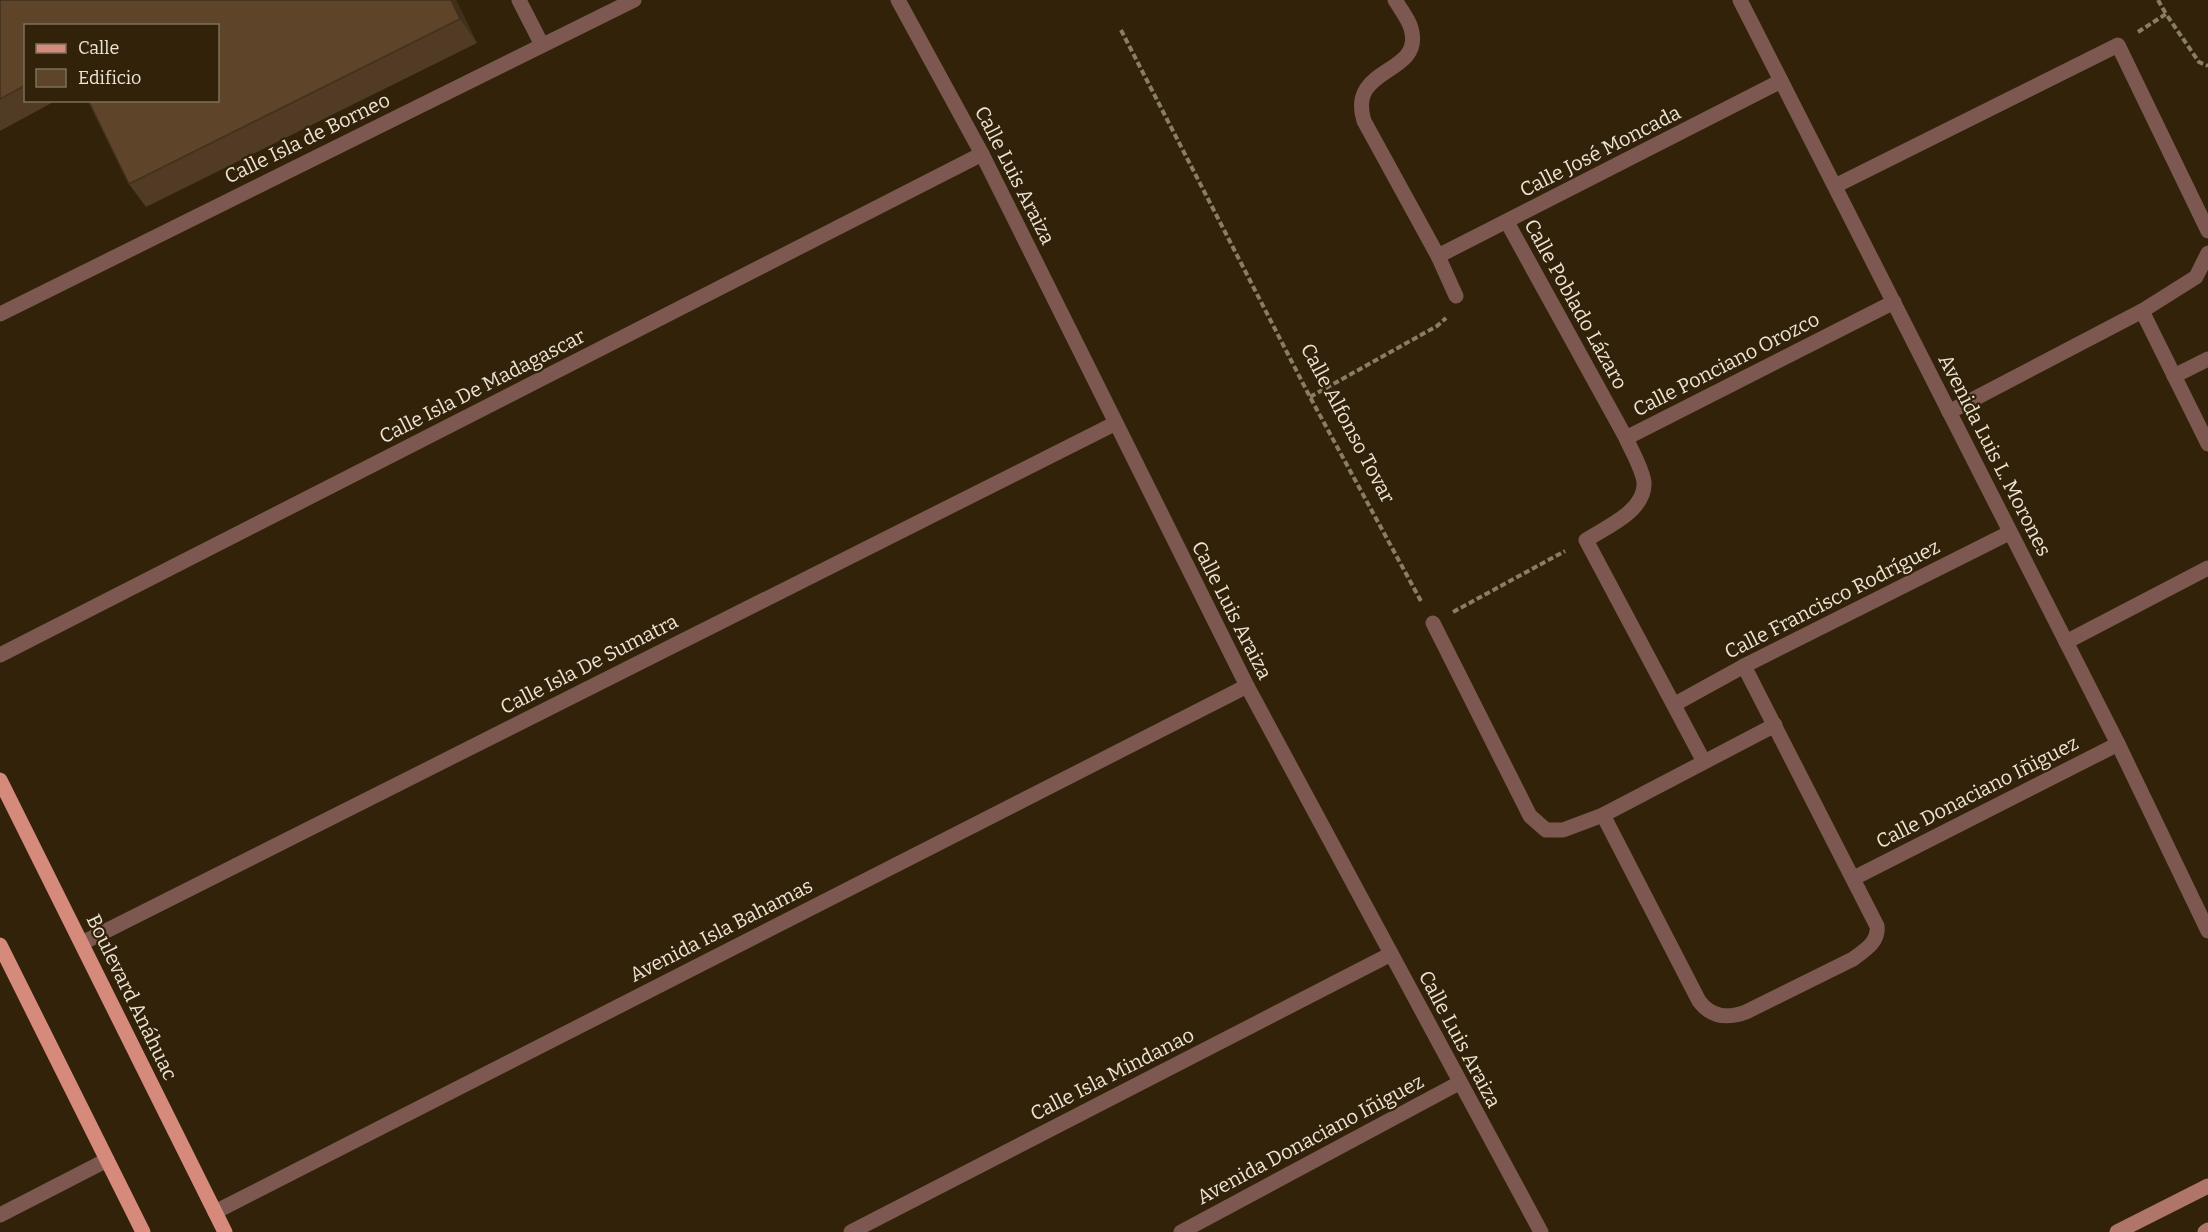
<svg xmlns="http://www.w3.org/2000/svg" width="2208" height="1232" viewBox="0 0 2208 1232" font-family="Bitter,serif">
	<rect width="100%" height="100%" fill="#312209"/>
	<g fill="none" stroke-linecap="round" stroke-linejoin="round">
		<!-- path -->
		<g stroke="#897d69" stroke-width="4" stroke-dasharray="6 3" stroke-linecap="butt">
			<polyline points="2158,0 2166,14"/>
			<polyline points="1121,30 1310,397 1422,603"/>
			<polyline points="2138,32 2166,14 2199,62 2208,66"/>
			<polyline points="1310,397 1437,326 1446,318"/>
			<polyline points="1453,612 1565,551"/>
		</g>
		<!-- lane -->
		<polyline stroke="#7d5851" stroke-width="15" points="519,0 542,45"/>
		<!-- street -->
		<g stroke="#7d5851" stroke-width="15">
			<polyline points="898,0 982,154 1247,686 1541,1232"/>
			<path d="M1395,0C1401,10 1411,22 1412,33C1420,75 1347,67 1364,121L1438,256L1456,296"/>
			<polyline points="1740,0 2118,744 2208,931"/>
			<polyline points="1835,186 2118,45 2208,231"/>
			<path d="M1507,222L1626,438C1632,452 1642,468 1644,482C1646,511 1606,527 1586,540L1703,760"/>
			<polyline points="1438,256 1781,81"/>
			<polyline points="2142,311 2208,444"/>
			<polyline points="0,314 634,0"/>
			<polyline points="2174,376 2208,359"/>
			<polyline points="1949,412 2142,311 2196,277 2208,253"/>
			<polyline points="1626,438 1894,302"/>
			<polyline points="1433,623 1530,816 1546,830 1563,830 1603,815 1775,725"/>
			<polyline points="2066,642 2208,568"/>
			<polyline points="0,655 982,154"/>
			<polyline points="1675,704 1744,666 2009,533"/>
			<path d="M1603,815L1699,1001C1711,1017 1727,1019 1746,1012L1853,959C1865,950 1879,942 1877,926L1744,666"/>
			<polyline points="1854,878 2118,744"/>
			<polyline points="82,943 1114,424"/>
			<polyline points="215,1212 1247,686"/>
			<polyline points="0,1215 107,1160"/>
			<polyline points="851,1232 1391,954"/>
			<polyline points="1181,1232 1459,1083"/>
		</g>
		<!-- secondary -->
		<g stroke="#af7569" stroke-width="15">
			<polyline points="2117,1232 2208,1186"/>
			<polyline points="2205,1232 2208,1230"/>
		</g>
		<!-- primary -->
		<g stroke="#d68a7b" stroke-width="15">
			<polyline points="0,780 225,1232"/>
			<polyline points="0,945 143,1232"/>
		</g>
	</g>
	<!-- wall -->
	<polygon fill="#513b24" points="0,0 456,0 477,43 146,207 129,184 218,100 26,26 26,100 57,100 0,131"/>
	<!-- shaded-wall -->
	<polygon fill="#42301d" points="451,0 456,0 477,43 460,19"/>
	<!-- building -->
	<polygon fill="#5e452a" stroke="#42301d" stroke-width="1.5" points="0,0 451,0 460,19 129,184 88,100 218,100 218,26 26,26 26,85 0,99"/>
	<g text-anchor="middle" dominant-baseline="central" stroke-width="4.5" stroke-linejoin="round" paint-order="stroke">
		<!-- street labels -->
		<g font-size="20" fill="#ede4d5" stroke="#312209">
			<text transform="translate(307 138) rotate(-26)">Calle Isla de Borneo</text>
			<text transform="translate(1600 151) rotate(-27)">Calle José Moncada</text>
			<text transform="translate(1015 175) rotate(63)">Calle Luis Araiza</text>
			<text transform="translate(1576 304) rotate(61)">Calle Poblado Lázaro</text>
			<text transform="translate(1726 364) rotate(-27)">Calle Ponciano Orozco</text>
			<text transform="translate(482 386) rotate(-27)">Calle Isla De Madagascar</text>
			<text transform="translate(1348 423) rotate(62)">Calle Alfonso Tovar</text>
			<text transform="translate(1995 455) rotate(63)">Avenida Luis L. Morones</text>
			<text transform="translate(1832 599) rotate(-27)">Calle Francisco Rodríguez</text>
			<text transform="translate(1232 610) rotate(63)">Calle Luis Araiza</text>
			<text transform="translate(589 664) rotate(-27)">Calle Isla De Sumatra</text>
			<text transform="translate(1977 792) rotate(-27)">Calle Donaciano Iñiguez</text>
			<text transform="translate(721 930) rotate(-27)">Avenida Isla Bahamas</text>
			<text transform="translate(132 997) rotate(64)">Boulevard Anáhuac</text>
			<text transform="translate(1460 1039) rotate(62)">Calle Luis Araiza</text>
			<text transform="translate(1112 1074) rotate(-27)">Calle Isla Mindanao</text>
			<text transform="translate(1310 1139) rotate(-28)">Avenida Donaciano Iñiguez</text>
		</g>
	</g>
	<!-- legend -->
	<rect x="24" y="24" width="195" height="78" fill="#312209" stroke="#7c705b" stroke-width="1.5"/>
	<rect x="36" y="44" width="30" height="9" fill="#d68a7b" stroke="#7c705b" stroke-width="1.5"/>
	<text x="78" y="54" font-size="18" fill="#ede4d5">Calle</text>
	<rect x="36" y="69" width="30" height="18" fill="#5e452a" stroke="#7c705b" stroke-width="1.5"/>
	<text x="78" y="84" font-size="18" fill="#ede4d5">Edificio</text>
</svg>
